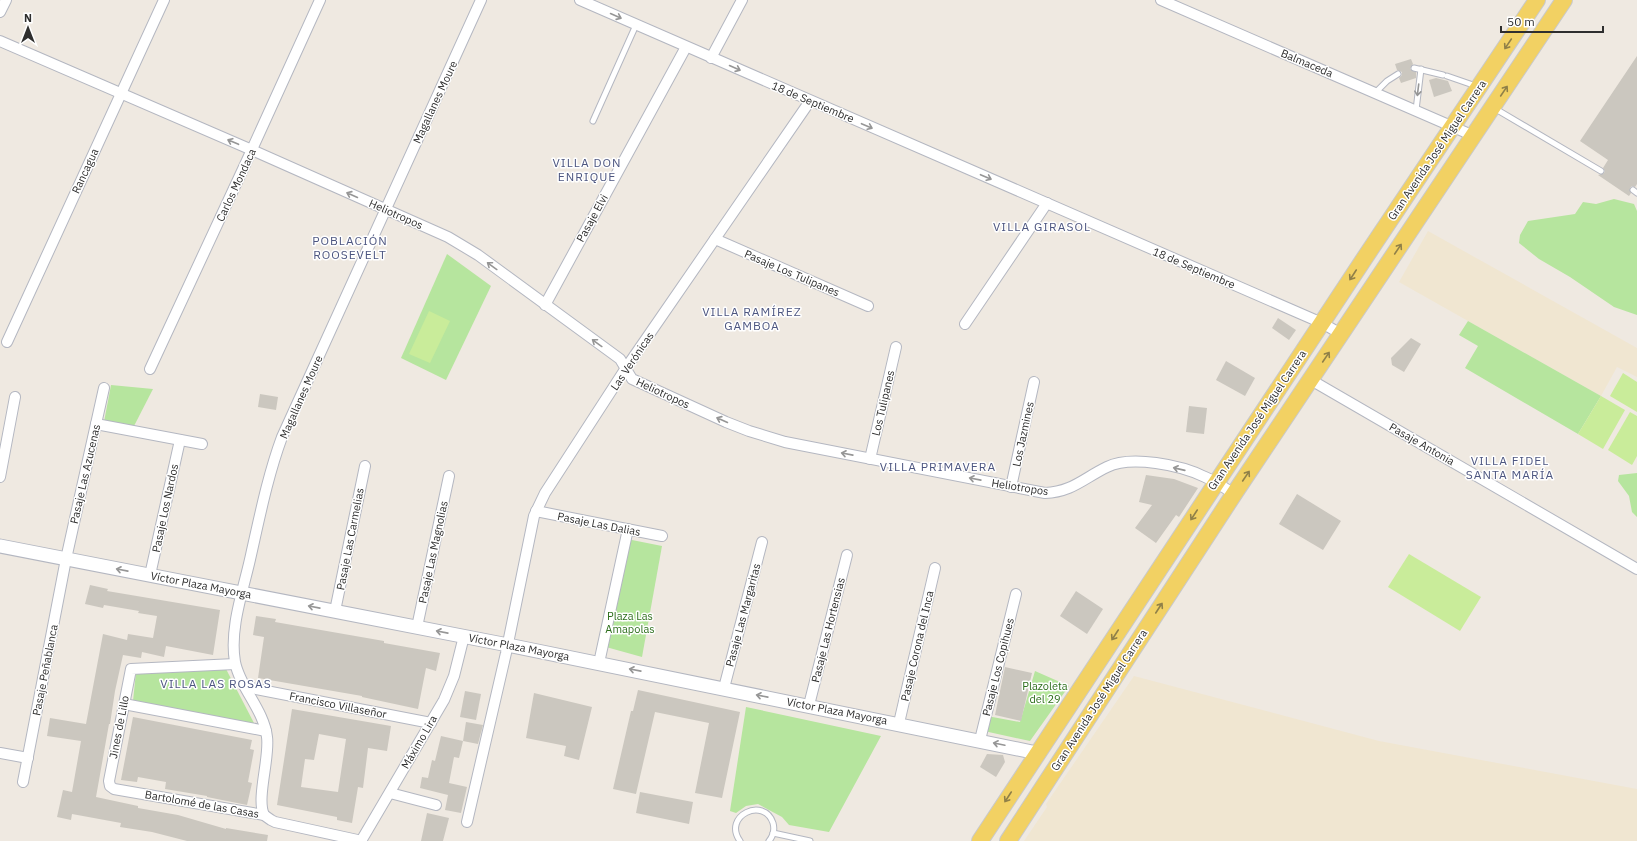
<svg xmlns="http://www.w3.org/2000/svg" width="1637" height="841" viewBox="0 0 1637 841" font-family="'IBM Plex Sans',sans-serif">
	<rect width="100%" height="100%" fill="#efe9e1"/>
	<!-- education -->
	<g fill="#f0e6d1">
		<polygon points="1428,231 1637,348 1637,377 1617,367 1601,396 1399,282"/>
		<polygon points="1134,676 1379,741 1637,789 1637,841 1024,841 1047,807 1046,804"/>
	</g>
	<!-- green -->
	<g fill="#b6e59e">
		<polygon points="1614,199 1634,204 1637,211 1637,315 1614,307 1570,277 1539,259 1519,243 1520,235 1528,221 1575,214 1583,202 1596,204"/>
		<polygon points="447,254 491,286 446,380 401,358"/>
		<polygon points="1468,321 1601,396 1578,434 1465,368 1478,346 1459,335"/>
		<polygon points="111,385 153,389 134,426 104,422"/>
		<polygon points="1637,473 1637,517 1632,512 1629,496 1618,481 1619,475"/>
		<polygon points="627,539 662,546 642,657 606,647"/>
		<polygon points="226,669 255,725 133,701 136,672"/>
		<polygon points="1035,671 1069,686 1030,741 984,731 987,716 1020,722"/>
		<polygon points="746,707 881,736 829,832 789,825 782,817 758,804 746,806 736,813 730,811"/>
	</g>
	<!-- pitch -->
	<g fill="#c9ec9a">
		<polygon points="429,311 450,321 430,363 409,354"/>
		<polygon points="1623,373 1637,382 1637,412 1610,396"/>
		<polygon points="1601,396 1625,410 1603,449 1578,434"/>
		<polygon points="1630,412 1637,416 1637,456 1632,465 1608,450"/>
		<polygon points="1409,554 1481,597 1460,631 1388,587"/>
	</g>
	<!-- building -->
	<g fill="#cbc7bf" fill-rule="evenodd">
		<polygon points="1637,56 1637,184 1635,187 1632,186 1630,188 1631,193 1629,196 1598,175 1604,173 1605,171 1603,168 1608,160 1580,141"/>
		<polygon points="1411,59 1413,64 1410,69 1416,72 1416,78 1401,83 1399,78 1402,75 1402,72 1397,70 1395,64"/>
		<polygon points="1436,78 1448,81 1452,91 1434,97 1429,80"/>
		<polygon points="1278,318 1296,330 1289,340 1272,328"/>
		<polygon points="1411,338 1421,344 1404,372 1392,365 1391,358"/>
		<polygon points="1226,361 1255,378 1245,396 1216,380"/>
		<polygon points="260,394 278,397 276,410 258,407"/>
		<polygon points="1189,406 1207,408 1204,434 1186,432"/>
		<polygon points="1146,475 1174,479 1198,488 1179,517 1176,515 1156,543 1135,528 1152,505 1139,502"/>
		<polygon points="1297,494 1341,521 1323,550 1279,524"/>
		<polygon points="90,585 108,589 107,591 220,610 213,655 166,646 164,657 142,652 141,658 123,655 115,691 110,724 109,724 96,797 138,806 138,808 178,815 226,829 226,828 268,835 267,841 187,841 152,832 120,827 121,823 72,814 71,820 57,817 63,790 72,792 81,741 47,736 50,718 86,724 103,634 127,640 128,634 153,638 157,616 138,613 139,611 104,605 103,608 85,604"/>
		<polygon points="1076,591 1103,609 1087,634 1060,616"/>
		<polygon points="256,616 276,619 275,622 384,641 384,643 440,653 436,671 426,668 418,709 362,697 362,696 258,678 264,637 253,635"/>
		<polygon points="1005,667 1032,673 1021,721 995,715"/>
		<polygon points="638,690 740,712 722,798 695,793 709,723 655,712 636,794 613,789 631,711 633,711"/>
		<polygon points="465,691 481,694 476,720 460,717"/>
		<polygon points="534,693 592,707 579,760 564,756 566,746 526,738"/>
		<path d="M292,709L391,726L387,751L368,748L363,788L358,787L352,823L337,820V817L277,805ZM319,734L346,739L338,792L301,787L305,759L314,760Z"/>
		<polygon points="133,717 252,740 250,749 254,750 248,782 252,783 247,805 207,797 207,796 165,789 166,782 138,777 137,782 121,780"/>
		<polygon points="466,722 483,725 478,744 463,741"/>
		<polygon points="441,736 463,741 459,758 454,757 449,783 467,787 461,813 445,810 448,795 420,788 422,777 428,778 432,760 435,761"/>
		<polygon points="987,754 1003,755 1005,762 996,777 980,767"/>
		<polygon points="640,792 693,802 689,824 636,813"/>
		<polygon points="427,813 449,818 443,841 421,841"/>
	</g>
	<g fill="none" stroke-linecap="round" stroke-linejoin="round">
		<!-- service casing -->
		<g stroke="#b4b7c1" stroke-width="7">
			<g id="service">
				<polyline points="1414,68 1443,75"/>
				<polyline points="1447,76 1476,86"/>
				<polyline points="1375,93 1387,81 1398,74"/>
				<polyline points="1494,108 1601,171"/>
				<polyline points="1416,110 1421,69"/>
				<polyline points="593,121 636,25"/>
				<polyline points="1633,190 1637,193"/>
				<polyline points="773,833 810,841"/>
				<path d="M740,841C722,816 764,796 773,823C775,830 773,836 769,841"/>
			</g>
		</g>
		<!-- minor casing -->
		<g stroke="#b4b7c1" stroke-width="12">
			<g id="minor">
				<polyline points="580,0 1322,323 1341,334"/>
				<polyline points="1161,0 1474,136"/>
				<polyline points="0,12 6,0"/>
				<path d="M0,41L252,150L448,237L478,255L620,359L632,379L726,422L749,431L785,442L1045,493C1072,492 1084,478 1107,467C1131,455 1181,465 1205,477C1215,481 1225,488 1234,494"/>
				<polyline points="711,58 742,0"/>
				<polyline points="715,239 868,306"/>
				<polyline points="545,305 686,47"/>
				<polyline points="965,324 1047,203"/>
				<polyline points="7,342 164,0"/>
				<polyline points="150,369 249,156 320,0"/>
				<polyline points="1311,380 1637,569"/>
				<polyline points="96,424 202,444"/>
				<polyline points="870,459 896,347"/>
				<polyline points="0,477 15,397"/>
				<polyline points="1011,487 1034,382"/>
				<polyline points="536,511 662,536"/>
				<polyline points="150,575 180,440"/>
				<polyline points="335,611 365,466"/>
				<polyline points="417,627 449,476"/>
				<polyline points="599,663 628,529"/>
				<polyline points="235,664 131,669 109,781 110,786 114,789 264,815 271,820 275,822 362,841"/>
				<polyline points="246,687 431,723"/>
				<polyline points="724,688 762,542"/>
				<polyline points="124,704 266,731"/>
				<polyline points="809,705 847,555"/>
				<polyline points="899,723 935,568"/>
				<polyline points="980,740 1016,594"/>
				<polyline points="0,753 28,758"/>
				<polyline points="23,782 66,559 104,388"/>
				<polyline points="390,793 436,805"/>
				<path d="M264,815C256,799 270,757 267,737C264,710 240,688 235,662C229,628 244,588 251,555C260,515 268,475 282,437L481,0"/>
				<polyline points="467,822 506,653 534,516 545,493 626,368 810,101"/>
				<polyline points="361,841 444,700 454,676 464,636"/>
			</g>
		</g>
		<!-- tertiary casing -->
		<g stroke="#b4b7c1" stroke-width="15">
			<polyline id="tertiary" points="0,546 508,645 1037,753"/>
		</g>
		<!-- primary casing -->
		<g stroke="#c9c9c9" stroke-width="18">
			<g id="primary">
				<polyline points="980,841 1364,259 1537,0"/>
				<polyline points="1008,841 1234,494 1564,0"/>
			</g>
		</g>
		<!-- service -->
		<use href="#service" stroke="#fff" stroke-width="5"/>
		<!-- minor -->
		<use href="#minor" stroke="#fff" stroke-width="10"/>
		<!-- tertiary -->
		<use href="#tertiary" stroke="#fff" stroke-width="13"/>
		<!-- primary -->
		<use href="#primary" stroke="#f2d163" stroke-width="16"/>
	</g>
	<!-- one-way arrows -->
	<defs><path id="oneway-shaft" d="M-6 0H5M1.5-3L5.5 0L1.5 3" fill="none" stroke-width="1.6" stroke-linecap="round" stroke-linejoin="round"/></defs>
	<g stroke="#969696">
		<use href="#oneway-shaft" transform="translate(616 16) rotate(24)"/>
		<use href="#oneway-shaft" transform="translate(735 68) rotate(24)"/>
		<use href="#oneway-shaft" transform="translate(1418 90) rotate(97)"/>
		<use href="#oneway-shaft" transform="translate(867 126) rotate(23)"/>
		<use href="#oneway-shaft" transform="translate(233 142) rotate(-157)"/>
		<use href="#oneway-shaft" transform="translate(986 177) rotate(23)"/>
		<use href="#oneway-shaft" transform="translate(352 195) rotate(-156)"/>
		<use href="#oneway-shaft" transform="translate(492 266) rotate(-144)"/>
		<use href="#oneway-shaft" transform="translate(597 343) rotate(-144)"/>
		<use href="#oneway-shaft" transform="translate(722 420) rotate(-156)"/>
		<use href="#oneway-shaft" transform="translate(847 454) rotate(-169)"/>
		<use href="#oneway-shaft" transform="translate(1179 469) rotate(-167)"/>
		<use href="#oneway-shaft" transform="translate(975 479) rotate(-169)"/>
		<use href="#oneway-shaft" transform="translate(122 570) rotate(-169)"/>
		<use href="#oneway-shaft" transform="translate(314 607) rotate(-169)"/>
		<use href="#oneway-shaft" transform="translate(442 632) rotate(-169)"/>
		<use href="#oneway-shaft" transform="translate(635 670) rotate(-169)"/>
		<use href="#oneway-shaft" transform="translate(762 696) rotate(-169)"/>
		<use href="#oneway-shaft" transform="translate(999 744) rotate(-168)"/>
	</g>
	<g stroke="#908048">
		<use href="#oneway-shaft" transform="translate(1508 44) rotate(124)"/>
		<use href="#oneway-shaft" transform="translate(1504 91) rotate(-56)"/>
		<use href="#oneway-shaft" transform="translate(1398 249) rotate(-56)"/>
		<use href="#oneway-shaft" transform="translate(1353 275) rotate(123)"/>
		<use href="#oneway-shaft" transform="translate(1326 357) rotate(-56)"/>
		<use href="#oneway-shaft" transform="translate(1246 476) rotate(-56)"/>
		<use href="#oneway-shaft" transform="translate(1194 515) rotate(123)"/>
		<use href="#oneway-shaft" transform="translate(1159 608) rotate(-57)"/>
		<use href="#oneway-shaft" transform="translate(1115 635) rotate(123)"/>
		<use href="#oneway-shaft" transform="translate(1008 797) rotate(123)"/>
	</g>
	<g text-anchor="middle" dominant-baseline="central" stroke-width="3" stroke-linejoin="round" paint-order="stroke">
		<!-- street labels -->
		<g font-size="11" fill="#2e2e2e" stroke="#fff">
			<text transform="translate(1307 63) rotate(23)">Balmaceda</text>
			<text transform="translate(435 102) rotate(-65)">Magallanes Moure</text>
			<text transform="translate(813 102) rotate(23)">18 de Septiembre</text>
			<text transform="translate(1437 150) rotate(-56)">Gran Avenida José Miguel Carrera</text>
			<text transform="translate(85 171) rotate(-65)">Rancagua</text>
			<text transform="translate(236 185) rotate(-65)">Carlos Mondaca</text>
			<text transform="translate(396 214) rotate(24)">Heliotropos</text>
			<text transform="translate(592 218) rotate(-61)">Pasaje Elvi</text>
			<text transform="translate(1194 268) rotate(23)">18 de Septiembre</text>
			<text transform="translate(792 273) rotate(23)">Pasaje Los Tulipanes</text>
			<text transform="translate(632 361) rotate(-56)">Las Verónicas</text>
			<text transform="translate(663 393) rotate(25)">Heliotropos</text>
			<text transform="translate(301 397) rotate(-66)">Magallanes Moure</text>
			<text transform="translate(883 403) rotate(-77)">Los Tulipanes</text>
			<text transform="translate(1257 420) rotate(-56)">Gran Avenida José Miguel Carrera</text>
			<text transform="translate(1023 434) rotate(-78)">Los Jazmines</text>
			<text transform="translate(1422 444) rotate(30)">Pasaje Antonia</text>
			<text transform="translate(85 474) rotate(-77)">Pasaje Las Azucenas</text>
			<text transform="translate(1020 487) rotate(9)">Heliotropos</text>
			<text transform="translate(165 508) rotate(-78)">Pasaje Los Nardos</text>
			<text transform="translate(599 524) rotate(11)">Pasaje Las Dalias</text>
			<text transform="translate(350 539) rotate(-79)">Pasaje Las Carmelias</text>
			<text transform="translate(433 552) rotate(-78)">Pasaje Las Magnolias</text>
			<text transform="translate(201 585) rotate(11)">Víctor Plaza Mayorga</text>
			<text transform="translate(743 615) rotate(-75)">Pasaje Las Margaritas</text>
			<text transform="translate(828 630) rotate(-76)">Pasaje Las Hortensias</text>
			<text transform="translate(917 646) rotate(-77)">Pasaje Corona del Inca</text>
			<text transform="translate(519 647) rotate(11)">Víctor Plaza Mayorga</text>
			<text transform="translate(998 667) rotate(-76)">Pasaje Los Copihues</text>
			<text transform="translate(45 670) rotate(-79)">Pasaje Peñablanca</text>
			<text transform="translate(1099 700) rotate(-57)">Gran Avenida José Miguel Carrera</text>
			<text transform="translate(338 705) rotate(11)">Francisco Villaseñor</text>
			<text transform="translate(837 711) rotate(11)">Víctor Plaza Mayorga</text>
			<text transform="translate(119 727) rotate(-79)">Jines de Lillo</text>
			<text transform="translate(419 742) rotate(-60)">Máximo Lira</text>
			<text transform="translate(202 804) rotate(10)">Bartolomé de las Casas</text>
		</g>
		<!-- park labels -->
		<g font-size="11" fill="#2c6e1b" stroke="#fff">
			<text x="630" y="616">Plaza Las<tspan x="630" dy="13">Amapolas</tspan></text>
			<text x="1045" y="686">Plazoleta<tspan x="1045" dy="13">del 29</tspan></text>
		</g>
		<!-- neighbourhood labels -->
		<g font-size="12" letter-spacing="1" fill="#4d5680" stroke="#fff">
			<text x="587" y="162">VILLA DON<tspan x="587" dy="14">ENRIQUE</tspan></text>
			<text x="1042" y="226">VILLA GIRASOL</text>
			<text x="350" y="240">POBLACIÓN<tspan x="350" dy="14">ROOSEVELT</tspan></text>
			<text x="752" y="311">VILLA RAMÍREZ<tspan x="752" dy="14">GAMBOA</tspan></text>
			<text x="1510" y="460">VILLA FIDEL<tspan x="1510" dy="14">SANTA MARÍA</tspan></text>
			<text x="938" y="466">VILLA PRIMAVERA</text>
			<text x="216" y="683">VILLA LAS ROSAS</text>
		</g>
	</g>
	<!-- north arrow -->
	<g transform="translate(28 28)" stroke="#ffffff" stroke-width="3" paint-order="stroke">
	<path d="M0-3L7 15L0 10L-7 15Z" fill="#2e2e2e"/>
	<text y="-6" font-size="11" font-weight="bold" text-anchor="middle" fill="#2e2e2e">N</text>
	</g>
	<!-- scale -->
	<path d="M1501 26v6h102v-6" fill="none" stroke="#2e2e2e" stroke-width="2"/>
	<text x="1507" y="26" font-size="12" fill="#2e2e2e" stroke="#ffffff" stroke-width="3" paint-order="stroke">50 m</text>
</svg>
